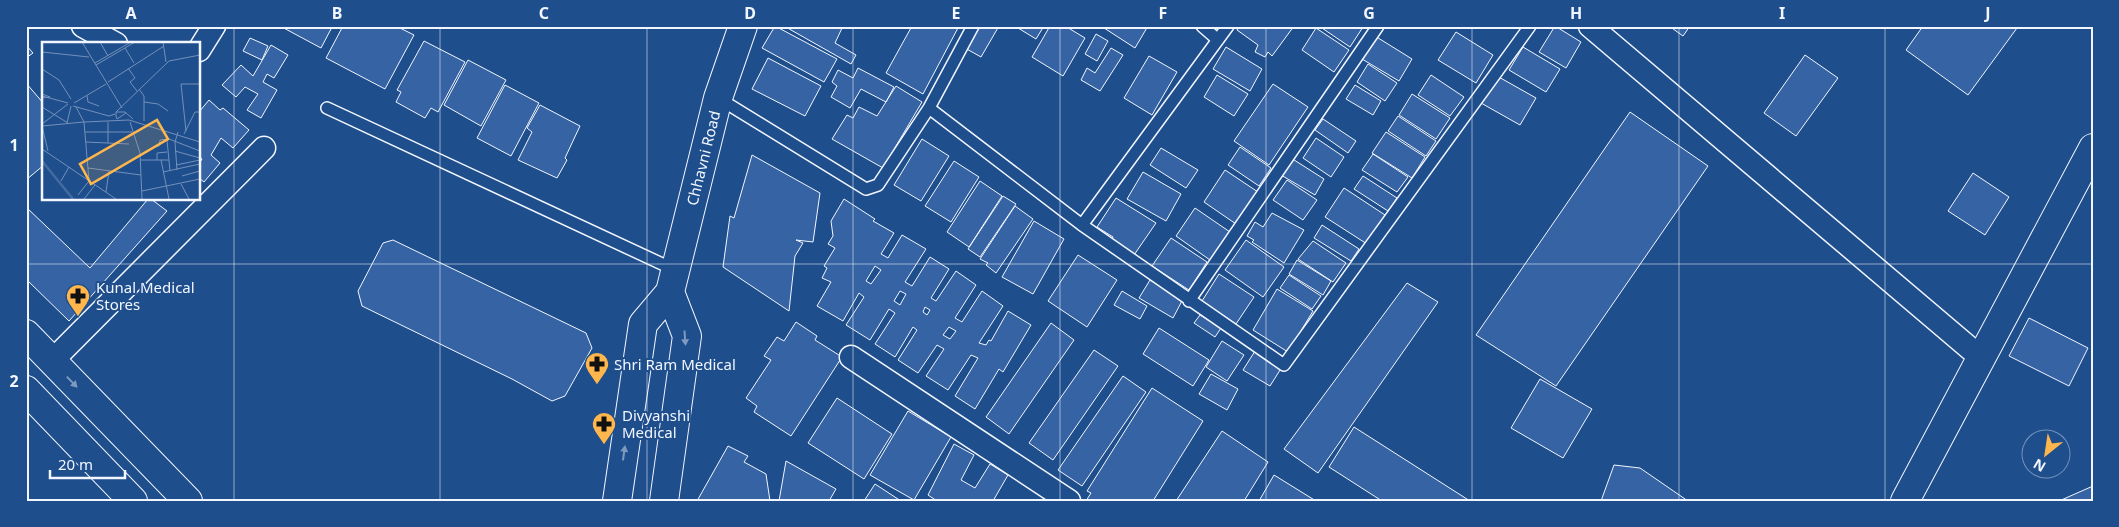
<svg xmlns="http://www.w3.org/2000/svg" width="2119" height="527" font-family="'Noto Sans',sans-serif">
<rect width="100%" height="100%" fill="#1f4e8c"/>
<!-- building -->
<path fill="#3563a3" stroke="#f2f6ff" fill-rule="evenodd" d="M280,26H325L331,29L321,48Z
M343,26H396L414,35L385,89L326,58Z
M775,26L837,59L824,82L762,48Z
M784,26H843L835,43L856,55L851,64Z
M912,26H959L923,94L886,73Z
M978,26H999L981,57L965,48Z
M1019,26H1044L1036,39L1018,28Z
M1050,26H1065L1085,38L1063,76L1032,57Z
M1101,26H1148L1135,48Z
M1239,26H1294L1272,56L1268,52L1265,57L1255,52L1258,45L1237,30Z
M1319,26H1362L1363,27L1350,47Z
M1555,26L1581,42L1566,68L1539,52Z
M1669,26H1690L1683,36Z
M1923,26H2014L2017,28L1968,95L1906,50Z
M1316,28L1349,50L1334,72L1302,50Z
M1456,32L1493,55L1476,83L1438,60Z
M1096,34L1108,41L1097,61L1085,54Z
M1375,36L1412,59L1399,81L1362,59Z
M250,38L268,46L262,60L243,51Z
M424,41L465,62L438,112L431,108L425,118L396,102L401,92L397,90Z
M26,45L33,53L26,58Z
M271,45L288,55L274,78L267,74L263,82L277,90L261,118L247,110L258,94L245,87L236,97L222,85L241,65L253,76Z
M1226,47L1262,69L1250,91L1213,69Z
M1523,47L1560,69L1546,92L1509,70Z
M1111,48L1123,55L1100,91L1081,80L1087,68L1095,73Z
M1805,55L1838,78L1796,136L1764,113Z
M1149,56L1177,72L1152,115L1124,98Z
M768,58L821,86L805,116L752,89Z
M468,60L506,80L481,126L444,105Z
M1368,64L1397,83L1385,101L1357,82Z
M858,68L894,87L886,102L861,89L850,108L831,97L837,86L832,82L838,70L853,78Z
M1217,75L1248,94L1234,116L1204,97Z
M1431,75L1464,97L1450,116L1418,95Z
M1497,76L1536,98L1520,125L1481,103Z
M26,83L44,104V165L26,180Z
M1273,84L1308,107L1269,165L1234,141Z
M505,85L539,103L511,156L477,138Z
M1355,85L1381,101L1373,115L1346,99Z
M896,86L922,102L883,168L832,139L847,115L853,118L859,107L877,116Z
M1412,94L1450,118L1436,139L1399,115Z
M209,100L220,110L223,108L249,130L233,148L221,138L211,155L220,163L204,182L199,178V164L202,159L199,157V112Z
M540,105L580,126L565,158L567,160L557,178L518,160L532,132L527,128Z
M1630,112L1708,166L1556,386L1476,335Z
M1398,116L1436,141L1426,156L1388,131Z
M1323,119L1356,141L1348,153L1315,130Z
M1386,132L1425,157L1412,178L1372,153Z
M1316,138L1344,157L1331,177L1303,158Z
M922,139L949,156L921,201L894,185Z
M1240,147L1271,168L1259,186L1228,165Z
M1161,148L1198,170L1186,188L1150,165Z
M1373,154L1408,177L1397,192L1362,170Z
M752,155L820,193L813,242L796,240L803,243L795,256L789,311L723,267L730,216L734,218Z
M1291,158L1324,179L1315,195L1281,175Z
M954,161L979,177L951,222L925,206Z
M1225,170L1258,192L1236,224L1204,202Z
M1143,172L1181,194L1166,221L1127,199Z
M1973,173L2009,197L1985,235L1948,211Z
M1363,176L1397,198L1388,211L1354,189Z
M1287,180L1317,200L1303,220L1273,200Z
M980,181L1002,196L969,247L947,232Z
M1344,188L1385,215L1367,244L1325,217Z
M1003,196L1016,204L980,257L968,249Z
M1116,198L1156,223L1134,255L1111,241L1113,237L1097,227Z
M148,199H151L167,211L69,321L26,279V207L90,268Z
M844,199L875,219L873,221L894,233L881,254L888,258L902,235L926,249L905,282L912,286L930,257L949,269L931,298L936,301L956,271L976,285L955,318L962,322L982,291L1003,306L979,343L986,345L989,340L991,341L1008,311L1031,325L1003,372L999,369L975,409L955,396L978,358L971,355L948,390L926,376L944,349L937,345L918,373L898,360L917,330L913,327L895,357L875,344L895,313L889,309L870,340L846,325L864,297L859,293L843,321L817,306L831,282L822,278L827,268L824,266L835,248L828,244L833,236L831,221ZM875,266L881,270L871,284L866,281ZM900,291L906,294L900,305L894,301ZM925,307L930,310L927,315L923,312ZM949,327L956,331L950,339L943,335Z
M1015,206L1033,219L996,273L986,265L988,263L980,259Z
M1195,208L1230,232L1210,260L1176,236Z
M1272,213L1304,230L1284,263L1252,242L1254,240L1247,236L1255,222L1263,227Z
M1034,221L1064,239L1033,294L1002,277Z
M1322,225L1359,249L1351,261L1314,238Z
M1171,238L1207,262L1189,290L1152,266Z
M393,240L586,333L592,348L565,396L552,401L512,379L362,306L358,291L383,243Z
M1246,240L1284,267L1263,297L1225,270Z
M1313,241L1346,263L1333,282L1298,259Z
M1078,255L1117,280L1087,327L1048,301Z
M1297,260L1331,281L1323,295L1289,274Z
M1219,274L1254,297L1236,324L1202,301Z
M1289,275L1321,296L1312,309L1280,288Z
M1150,280L1183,299L1173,318L1139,298Z
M1407,283L1438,302L1318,473L1284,449Z
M1277,289L1313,311L1288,352L1253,330Z
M1122,291L1147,306L1140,319L1114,305Z
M1200,315L1221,328L1215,337L1194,323Z
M2029,318L2088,348L2069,386L2009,356Z
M796,322L817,336L815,340L842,357L791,436L754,412L757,406L746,398L771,360L764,356L777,337L784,341Z
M1051,323L1074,340L1009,434L986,417Z
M1159,328L1209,360L1193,386L1143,354Z
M1222,341L1244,355L1227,381L1206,367Z
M1094,350L1118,366L1053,460L1029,443Z
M1255,351L1282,367L1270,386L1243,370Z
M1211,374L1238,389L1227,410L1199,394Z
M1123,376L1146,392L1082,486L1058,470Z
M1540,379L1592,409L1563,458L1511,428Z
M1152,388L1203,421L1153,501H1086L1091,493L1087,491Z
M837,398L892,434L864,479L808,443Z
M908,411L951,437L914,500L870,475Z
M1354,427L1470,501H1382L1329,467Z
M1222,431L1268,462L1244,501H1176Z
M954,444L974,455L961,480L975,488L990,464L1008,475L993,501H937L928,495Z
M728,446L748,456L744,462L766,474L770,501H697Z
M786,461L836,489L829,501H779Z
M1614,465L1640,468L1688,501H1601Z
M1274,475L1316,501H1259Z
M875,484L901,501H864Z
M2093,486V501H2059Z"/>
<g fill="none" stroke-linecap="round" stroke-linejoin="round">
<!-- service casing -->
<g stroke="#f2f6ff" stroke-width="14">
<path id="service" d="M1202,26L1218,40
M718,98L866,189L878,185L929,108L973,26
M327,108L675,270
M929,108L1082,225L1284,365L1530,26
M1082,225L1228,26
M1189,301L1378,26"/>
</g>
<!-- minor casing -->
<g stroke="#f2f6ff" stroke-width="25">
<path id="minor" d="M83,26L116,44
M1590,26L1980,357
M199,50L214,26
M851,357L1069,501
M52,361L264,148"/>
</g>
<!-- tertiary casing -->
<g stroke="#f2f6ff" stroke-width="30">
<path id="tertiary" d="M1905,501L2093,148"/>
</g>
<!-- secondary casing -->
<g stroke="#f2f6ff" stroke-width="30">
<path id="secondary" d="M26,334L188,501
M26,390L133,501
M617,501L643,324L670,292L718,98L743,26
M664,501L687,336L670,292"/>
</g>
<!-- service -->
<use href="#service" stroke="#1f4e8c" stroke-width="11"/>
<!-- minor -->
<use href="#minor" stroke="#1f4e8c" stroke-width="22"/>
<!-- tertiary -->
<use href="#tertiary" stroke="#1f4e8c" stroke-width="28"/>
<!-- secondary -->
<use href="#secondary" stroke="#1f4e8c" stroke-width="28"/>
</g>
<!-- one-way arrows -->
<defs><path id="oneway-solid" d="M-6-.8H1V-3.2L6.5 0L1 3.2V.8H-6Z" transform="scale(1.25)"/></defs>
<g fill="#7e9ac0">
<use href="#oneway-solid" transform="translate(685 338) rotate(86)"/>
<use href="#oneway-solid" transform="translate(72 382) rotate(46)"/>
<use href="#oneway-solid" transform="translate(624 453) rotate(-82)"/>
</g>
<!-- grid -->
<path fill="none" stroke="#f2f6ff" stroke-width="1" stroke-opacity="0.55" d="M234,26V501M440,26V501M647,26V501M853,26V501M1060,26V501M1266,26V501M1472,26V501M1679,26V501M1885,26V501M26,264H2093"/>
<!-- icons -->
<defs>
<g id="pharmacy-pin" transform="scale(1.25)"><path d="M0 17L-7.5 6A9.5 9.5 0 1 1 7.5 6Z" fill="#ffb74d" stroke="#1f4e8c"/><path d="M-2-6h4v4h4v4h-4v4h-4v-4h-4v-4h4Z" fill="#111"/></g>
</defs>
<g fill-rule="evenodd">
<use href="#pharmacy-pin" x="78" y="296"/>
<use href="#pharmacy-pin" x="597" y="364"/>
<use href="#pharmacy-pin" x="604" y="424"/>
</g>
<g text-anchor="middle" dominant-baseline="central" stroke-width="4" stroke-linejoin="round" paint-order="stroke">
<!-- street labels -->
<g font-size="15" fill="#f2f6ff" stroke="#1f4e8c">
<text transform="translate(703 158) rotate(-76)">Chhavni Road</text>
</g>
<!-- poi labels -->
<g font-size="15" fill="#f2f6ff" stroke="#1f4e8c" text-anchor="start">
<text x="96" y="287">Kunal Medical<tspan x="96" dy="17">Stores</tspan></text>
<text x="614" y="364">Shri Ram Medical</text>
<text x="622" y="415">Divyanshi<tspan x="622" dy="17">Medical</tspan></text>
</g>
</g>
<!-- overview -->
<g transform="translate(42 42)">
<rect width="158" height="158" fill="#1f4e8c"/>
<path fill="none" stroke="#446ba0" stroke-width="2.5" d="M0,119L31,157"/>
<path fill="none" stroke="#7391ba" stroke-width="1" d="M40,0L80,66M58,0L66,14M121,0L124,20M83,6L92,21M0,10L47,15M53,21L89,0M54,23L93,0M86,26L93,36L88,40L95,49M0,27L17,38L29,57M66,40L122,4M97,47L102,54V79M0,52L8,55L0,56M0,54L26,61M45,54L46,60L57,64M102,60L116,62L126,69M32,61L64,42M31,64L67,74L73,72M0,65L26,81M34,65L42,80L87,78L158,100M74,70L127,19L158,13M84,71L75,77L74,74V70H83L91,77M88,80L98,111L100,157M25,81L29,64M0,82L26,62M0,84L42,80L47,139L36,153M0,84L6,109M144,89L139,42H158M43,90H90M142,92L153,70H158M125,98L128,129M44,100L87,102M66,101V80M114,104H117L118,98L127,97L158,109M0,107L74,157M133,109L158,116M99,118H127M115,118V111L125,110M119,118L127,157M134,123L158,118M46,126L99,133M135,128L133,100L136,90M121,130L158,122M140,134L158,129M19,139L27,125M139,142L147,157M100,149L158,137M64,150L67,129M42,157L53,143"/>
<path fill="#ffb74d" fill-opacity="0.15" stroke="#ffb74d" stroke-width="2.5" d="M115,78L126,97L49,142L38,122Z"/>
<rect width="158" height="158" fill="none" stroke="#f2f6ff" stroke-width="2.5"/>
</g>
<!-- border -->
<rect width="2119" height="527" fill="none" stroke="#1f4e8c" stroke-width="55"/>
<!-- north arrow -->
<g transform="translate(2046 454) rotate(210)"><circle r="24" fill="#1f4e8c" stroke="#7391ba"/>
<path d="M0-4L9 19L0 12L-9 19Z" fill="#ffb74d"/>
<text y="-8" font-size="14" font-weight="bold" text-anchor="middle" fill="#f2f6ff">N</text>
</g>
<!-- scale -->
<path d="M50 470v8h75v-8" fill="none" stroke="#f2f6ff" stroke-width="2.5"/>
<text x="58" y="470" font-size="15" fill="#f2f6ff" stroke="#1f4e8c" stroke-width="4" paint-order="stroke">20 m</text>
<rect x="28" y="28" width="2064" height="472" fill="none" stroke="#f2f6ff" stroke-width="2"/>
<g font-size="16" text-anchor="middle" font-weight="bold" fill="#f2f6ff">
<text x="131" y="19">A</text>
<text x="337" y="19">B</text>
<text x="544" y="19">C</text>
<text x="750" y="19">D</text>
<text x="956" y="19">E</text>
<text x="1163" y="19">F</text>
<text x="1369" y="19">G</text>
<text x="1576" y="19">H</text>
<text x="1782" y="19">I</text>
<text x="1988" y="19">J</text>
<text x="14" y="151">1</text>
<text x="14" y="387">2</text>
</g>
</svg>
